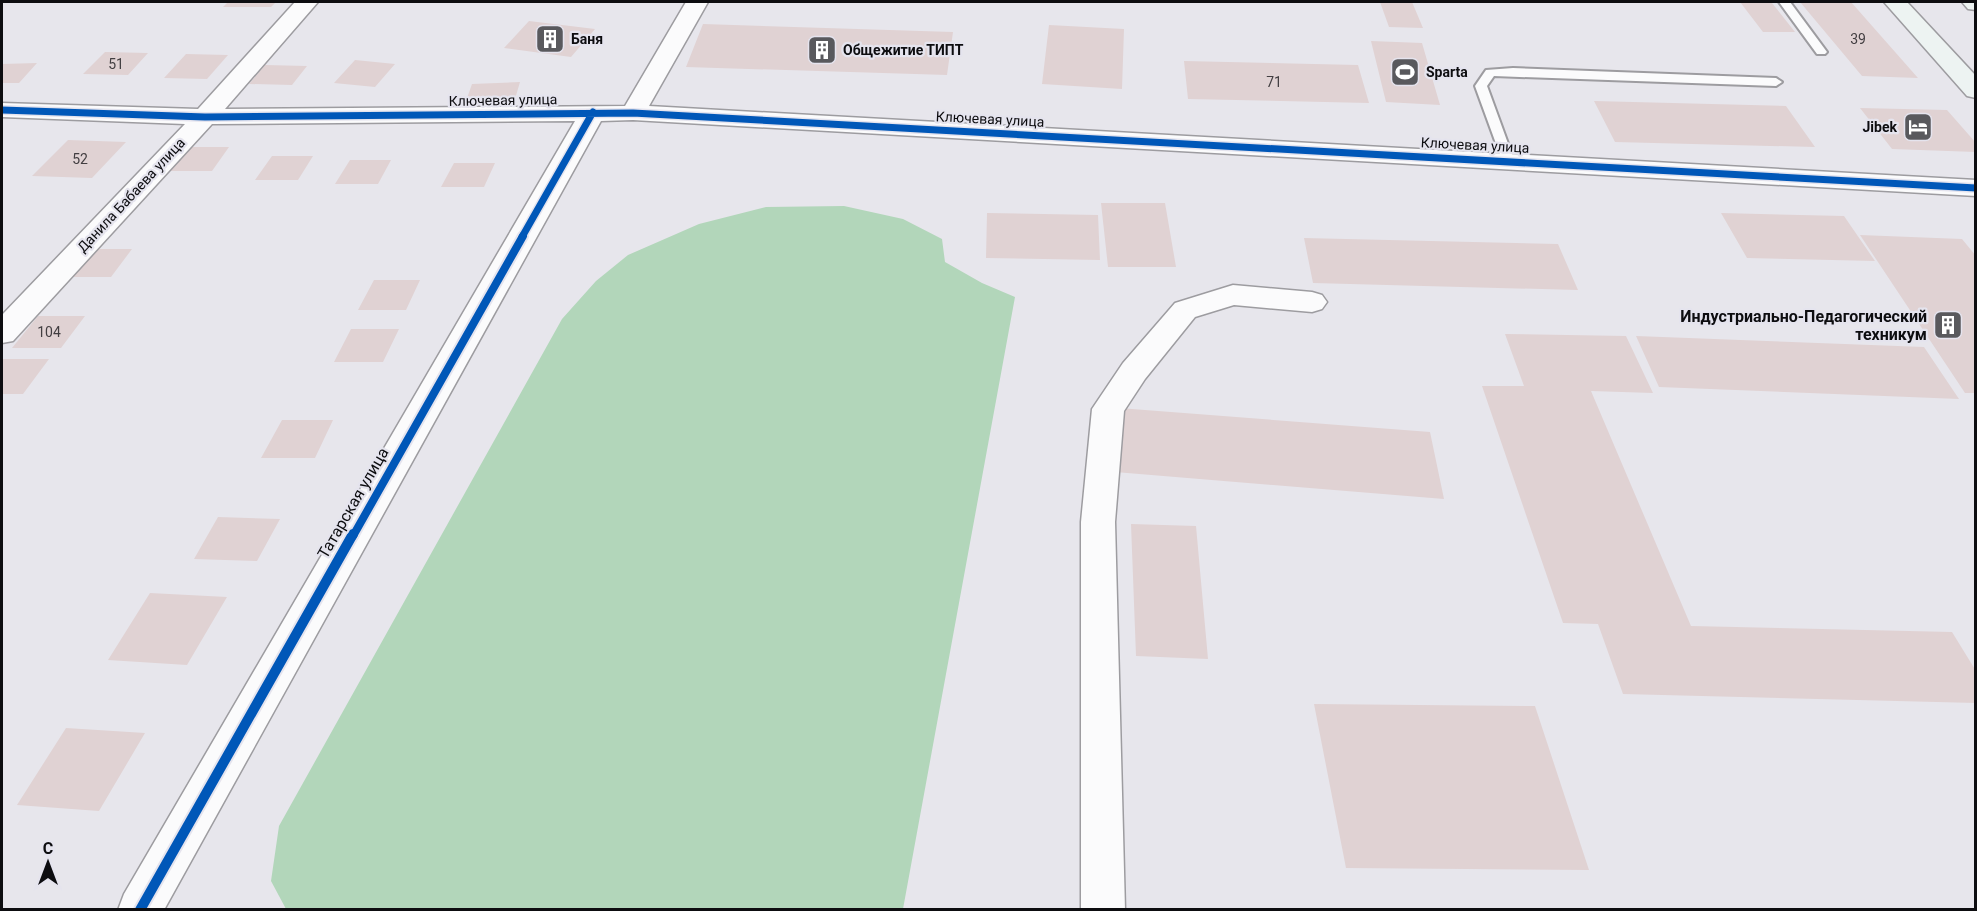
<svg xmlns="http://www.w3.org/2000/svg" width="1977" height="911" font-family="Roboto,sans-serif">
<rect width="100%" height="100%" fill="#e7e6ec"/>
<!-- green -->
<path fill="#b2d6ba" d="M844,206L903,219L942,239L945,262L982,283L1015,297L903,909H286L271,881L279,826L562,319L596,281L628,255L699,224L766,207Z"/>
<!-- building -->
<path fill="#e0d2d3" d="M228,2H276L271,7H223Z
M1380,2H1412L1423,28L1389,27Z
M1740,2L1772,3L1795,32H1763Z
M1800,2H1851L1918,78L1862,76Z
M529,21L595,29L571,57L504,48Z
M703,24L953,32L947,75L686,67Z
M1049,25L1124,29L1122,89L1042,84Z
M1371,41L1422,43L1440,105L1386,102Z
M105,52L148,53L128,75L83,74Z
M186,54L228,55L207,79L164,78Z
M355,60L395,64L375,87L334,83Z
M1184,61L1358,65L1369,103L1188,99Z
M37,63L19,83H2V64Z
M265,65L307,66L292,85L249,84Z
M520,82L515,99L466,101L472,84Z
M1594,101L1786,106L1815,147L1615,142Z
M1860,108L1947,110L1976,143V152L1892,149Z
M68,140L126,142L92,178L32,176Z
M188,147H229L212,171H170Z
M272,156H313L298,180H255Z
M350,160H391L378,184H335Z
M454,163H495L484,187H441Z
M1101,203H1165L1176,267H1108Z
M987,213L1098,215L1100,260L986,258Z
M1721,213L1844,216L1875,261L1747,258Z
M1860,235L1962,239L1976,256V393H1965Z
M1304,238L1558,244L1578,290L1313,283Z
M87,249H132L111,277H65Z
M374,280H420L406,310H358Z
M38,316H85L61,348H12Z
M351,329H399L383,362H334Z
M1505,334L1626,336L1653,393L1591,391L1691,626L1952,632L1976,671V703L1623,694L1598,624L1563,623L1482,386H1524Z
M1636,336L1924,347L1959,399L1659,387Z
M2,359H49L23,394H2Z
M1119,408L1430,432L1444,499L1115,472Z
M282,420H333L315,458H261Z
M218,517L280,519L257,561L194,559Z
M1131,524L1196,526L1208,659L1136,656Z
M150,593L227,597L187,665L108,660Z
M1314,704L1535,706L1589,870L1346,868Z
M66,728L145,733L99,811L17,805Z"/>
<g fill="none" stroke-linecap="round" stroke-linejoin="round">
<!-- lane casing -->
<g stroke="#9d9ca0" stroke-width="4">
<path id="lane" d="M1779,2H1790L1827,52L1825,54H1817Z
M1513,68L1776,78L1782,82L1776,86L1494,76L1487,86L1514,160L1508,164L1502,160L1475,86L1486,70Z"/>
</g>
<!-- street casing -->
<g stroke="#9d9ca0" stroke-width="3">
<path id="street" d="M295,2H318L225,109L625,106L686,2H708L649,106L1976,180V196L633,120L601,121L164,910H118L124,894L575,121L212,124L13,341L2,343V315L185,124L2,117V103L198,109Z
M1233,285L1312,292L1322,295L1327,302L1322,309L1312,312L1234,305L1195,317L1145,379L1124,411L1115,522L1125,910H1081V522L1092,409L1123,363L1175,303Z"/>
</g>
<!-- secondary casing -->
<g stroke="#9d9ca0" stroke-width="3">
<path id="secondary" d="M1884,2H1907L1976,76V98L1967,96Z
M1962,2H1976V10L1968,9Z"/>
</g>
<!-- lane -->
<use href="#lane" fill="#fbfbfc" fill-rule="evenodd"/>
<!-- street -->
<use href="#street" fill="#fbfbfc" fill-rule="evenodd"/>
<!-- secondary -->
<use href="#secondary" fill="#edf3f2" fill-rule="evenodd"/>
<!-- cycleway-far2 casing -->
<g stroke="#e5e4ee" stroke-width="10">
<path id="cycleway-far2" d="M2,110L205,117L633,113L1976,188
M522,237L593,112"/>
</g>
<!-- cycleway-far1 casing -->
<g stroke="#e5e4ee" stroke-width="12">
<path id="cycleway-far1" d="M353,536L523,236"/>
</g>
<!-- cycleway casing -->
<g stroke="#e5e4ee" stroke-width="14">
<path id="cycleway" d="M140,910L353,534"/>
</g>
<!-- cycleway-far2 -->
<use href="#cycleway-far2" stroke="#0057b8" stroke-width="7"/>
<!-- cycleway-far1 -->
<use href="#cycleway-far1" stroke="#0057b8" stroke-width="8"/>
<!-- cycleway -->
<use href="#cycleway" stroke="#0057b8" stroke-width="10"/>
</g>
<!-- icons -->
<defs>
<g id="building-square" transform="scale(1.5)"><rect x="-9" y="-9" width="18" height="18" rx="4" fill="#59595d" stroke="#e5e4ee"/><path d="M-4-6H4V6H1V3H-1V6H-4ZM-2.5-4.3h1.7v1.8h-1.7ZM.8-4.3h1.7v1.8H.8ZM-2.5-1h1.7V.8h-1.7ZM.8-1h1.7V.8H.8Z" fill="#fff"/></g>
<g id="stadium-square" transform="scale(1.5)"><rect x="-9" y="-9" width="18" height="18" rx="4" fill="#59595d" stroke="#e5e4ee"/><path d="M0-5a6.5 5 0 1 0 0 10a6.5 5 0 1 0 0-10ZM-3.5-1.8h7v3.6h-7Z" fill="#fff"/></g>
<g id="hotel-square" transform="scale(1.5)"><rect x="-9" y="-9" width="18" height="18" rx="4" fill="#59595d" stroke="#e5e4ee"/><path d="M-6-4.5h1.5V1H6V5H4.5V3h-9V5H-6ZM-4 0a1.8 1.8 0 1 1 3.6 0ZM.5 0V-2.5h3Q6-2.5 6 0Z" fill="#fff"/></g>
</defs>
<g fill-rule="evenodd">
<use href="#building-square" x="550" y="39"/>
<use href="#building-square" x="822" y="50"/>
<use href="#stadium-square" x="1405" y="72"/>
<use href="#hotel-square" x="1918" y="127"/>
<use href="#building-square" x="1948" y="325"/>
</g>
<g text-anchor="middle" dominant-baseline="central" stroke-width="4.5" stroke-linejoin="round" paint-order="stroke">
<!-- far-poi labels -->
<g font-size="14" font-weight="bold" fill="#0d0d10" stroke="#e5e4ee" text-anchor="start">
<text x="571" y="39">Баня</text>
<text x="843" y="50">Общежитие ТИПТ</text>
<text x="1426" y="72">Sparta</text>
<text x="1897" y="127" text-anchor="end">Jibek</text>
</g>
<!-- number labels -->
<g font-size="14" fill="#423e41">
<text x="1858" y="39">39</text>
<text x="116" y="64">51</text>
<text x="1274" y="82">71</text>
<text x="80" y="159">52</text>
<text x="49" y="332">104</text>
</g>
<!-- far-street labels -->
<g font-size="14" fill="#0d0d10" stroke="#e5e4ee">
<text transform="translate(503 100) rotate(-1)">Ключевая улица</text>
<text transform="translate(990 119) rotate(3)">Ключевая улица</text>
<text transform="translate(1475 145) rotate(3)">Ключевая улица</text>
<text transform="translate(131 195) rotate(-47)">Данила Бабаева улица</text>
</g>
<!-- poi labels -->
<g font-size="16" font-weight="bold" fill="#0d0d10" stroke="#e5e4ee" text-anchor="end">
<text x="1927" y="316">Индустриально-Педагогический<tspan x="1927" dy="18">техникум</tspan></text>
</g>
<!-- street labels -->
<g font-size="16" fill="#0d0d10" stroke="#e5e4ee">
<text transform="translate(353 503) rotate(-60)">Татарская улица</text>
</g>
</g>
<!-- border -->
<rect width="1977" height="911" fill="none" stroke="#0d0d10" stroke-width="6"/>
<!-- north arrow -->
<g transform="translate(48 863)" stroke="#e5e4ee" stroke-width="4.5" paint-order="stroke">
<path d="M0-4.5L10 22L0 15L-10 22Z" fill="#0d0d10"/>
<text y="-9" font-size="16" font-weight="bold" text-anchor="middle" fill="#0d0d10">С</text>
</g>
</svg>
